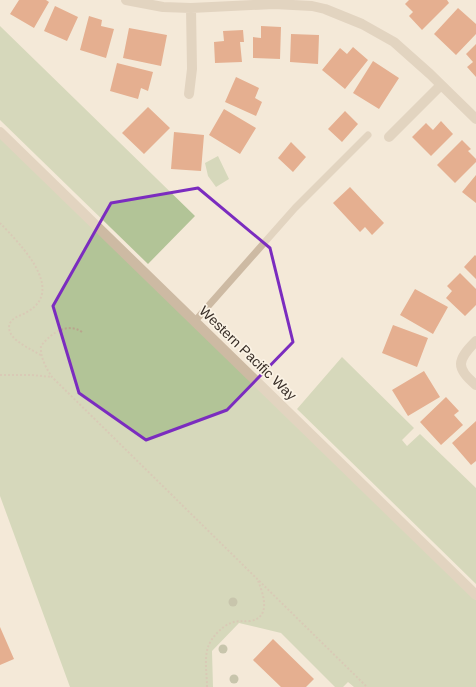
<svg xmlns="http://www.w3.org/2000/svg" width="476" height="687" font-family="Helvetica,sans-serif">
<rect width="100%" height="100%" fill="#f4e9d8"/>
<!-- green -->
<path fill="#b2c497" d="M0,26L195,216L148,264L0,120Z
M0,138L476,600V687H354L348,682L343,687H335L281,633L239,623L212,651L213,687H70L0,496Z
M218,156L229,179L216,187L208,176L205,163Z
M342,357L414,428L402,440L407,446L420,434L476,488V584L297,409Z"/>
<!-- building -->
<path fill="#d26938" d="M19,0H46L49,2L34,28L10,14Z
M409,0H447L449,3L422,30L409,16L413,12L405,4Z
M55,6L78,17L67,41L44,31Z
M458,8L476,24V34L456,55L434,34Z
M89,16L102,20L101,26L114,29L106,58L80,50Z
M261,26L281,27L280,59L253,58V37L261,38Z
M129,28L167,35L161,66L123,58Z
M243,30L244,42H240L242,62L215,63L214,42L224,41L223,31Z
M291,34L319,35L318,64L290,62Z
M476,44V77L467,67L473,62L466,54Z
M353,47L368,60L345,89L322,70L340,48L347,54Z
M373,61L399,78L379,109L353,93Z
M117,63L153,72L148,91L141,88L138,99L110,91Z
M236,77L259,88L255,98L262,102L256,116L225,102Z
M148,107L170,128L144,154L122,133Z
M224,109L256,128L240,154L209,135Z
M345,111L358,124L342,142L328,129Z
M441,121L453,134L431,156L412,137L426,123L433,130Z
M174,132L204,135L201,171L171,169Z
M462,140L471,149L468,151L476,159V162L455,183L437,165Z
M291,142L306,157L293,172L278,158Z
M476,175V203L462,192Z
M350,187L384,223L372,235L365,227L360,232L333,203Z
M475,255L476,256V279L464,267Z
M460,273L476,289V305L465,316L446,298L452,291L447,286Z
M415,289L448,307L433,334L400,315Z
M393,325L428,338L417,367L382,353Z
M424,371L440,397L408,416L392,390Z
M446,397L459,411L454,415L463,425L441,445L420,422Z
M476,421V461L471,465L452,443Z
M0,627L14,659L0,665Z
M273,639L314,679L306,687H281L253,660Z"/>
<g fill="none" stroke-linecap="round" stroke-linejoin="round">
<!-- path -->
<path stroke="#b9a48d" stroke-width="2" stroke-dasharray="2 2" stroke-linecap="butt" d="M0,223C19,243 67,290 27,312C21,316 10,317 9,327C9,341 32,349 42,356
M82,332C67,322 51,333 41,346C40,357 46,368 52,377L367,687
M0,375H32L52,377
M207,687C207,675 204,659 208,647C211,638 222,626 231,623C238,620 243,622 250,621C271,618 264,595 258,581"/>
<!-- service -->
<path stroke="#cdbaa3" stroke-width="7" d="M195,321L295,208L368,135"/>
<!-- minor -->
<path stroke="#cdbaa3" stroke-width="10" d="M126,0L163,7L191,8L274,4L312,6L325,9L362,24L394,42L430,74L476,119
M189,94L192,69L191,8
M389,137L441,85
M476,341C457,360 455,368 476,385"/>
<!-- tertiary -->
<path stroke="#cdbaa3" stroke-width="10" d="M0,132L476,595"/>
</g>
<!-- trees -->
<g fill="#929977">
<circle cx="233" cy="602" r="4.5"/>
<circle cx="223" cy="649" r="4.5"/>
<circle cx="234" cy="679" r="4.5"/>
</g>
<!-- marked area -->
<path d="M0 0H476V687H0ZM198,188L270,248L293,342L227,410L146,440L79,393L53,306L111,203Z" fill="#f4e9d8" fill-opacity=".55" fill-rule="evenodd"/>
<path fill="none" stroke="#7b2cbf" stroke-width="3" stroke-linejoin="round" d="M198,188L270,248L293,342L227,410L146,440L79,393L53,306L111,203Z"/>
<g text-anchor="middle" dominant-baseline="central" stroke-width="3.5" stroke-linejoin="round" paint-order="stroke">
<!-- street labels -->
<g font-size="14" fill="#372d26" stroke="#fbf3e5">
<text transform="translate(248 353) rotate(44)">Western Pacific Way</text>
</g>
</g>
</svg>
